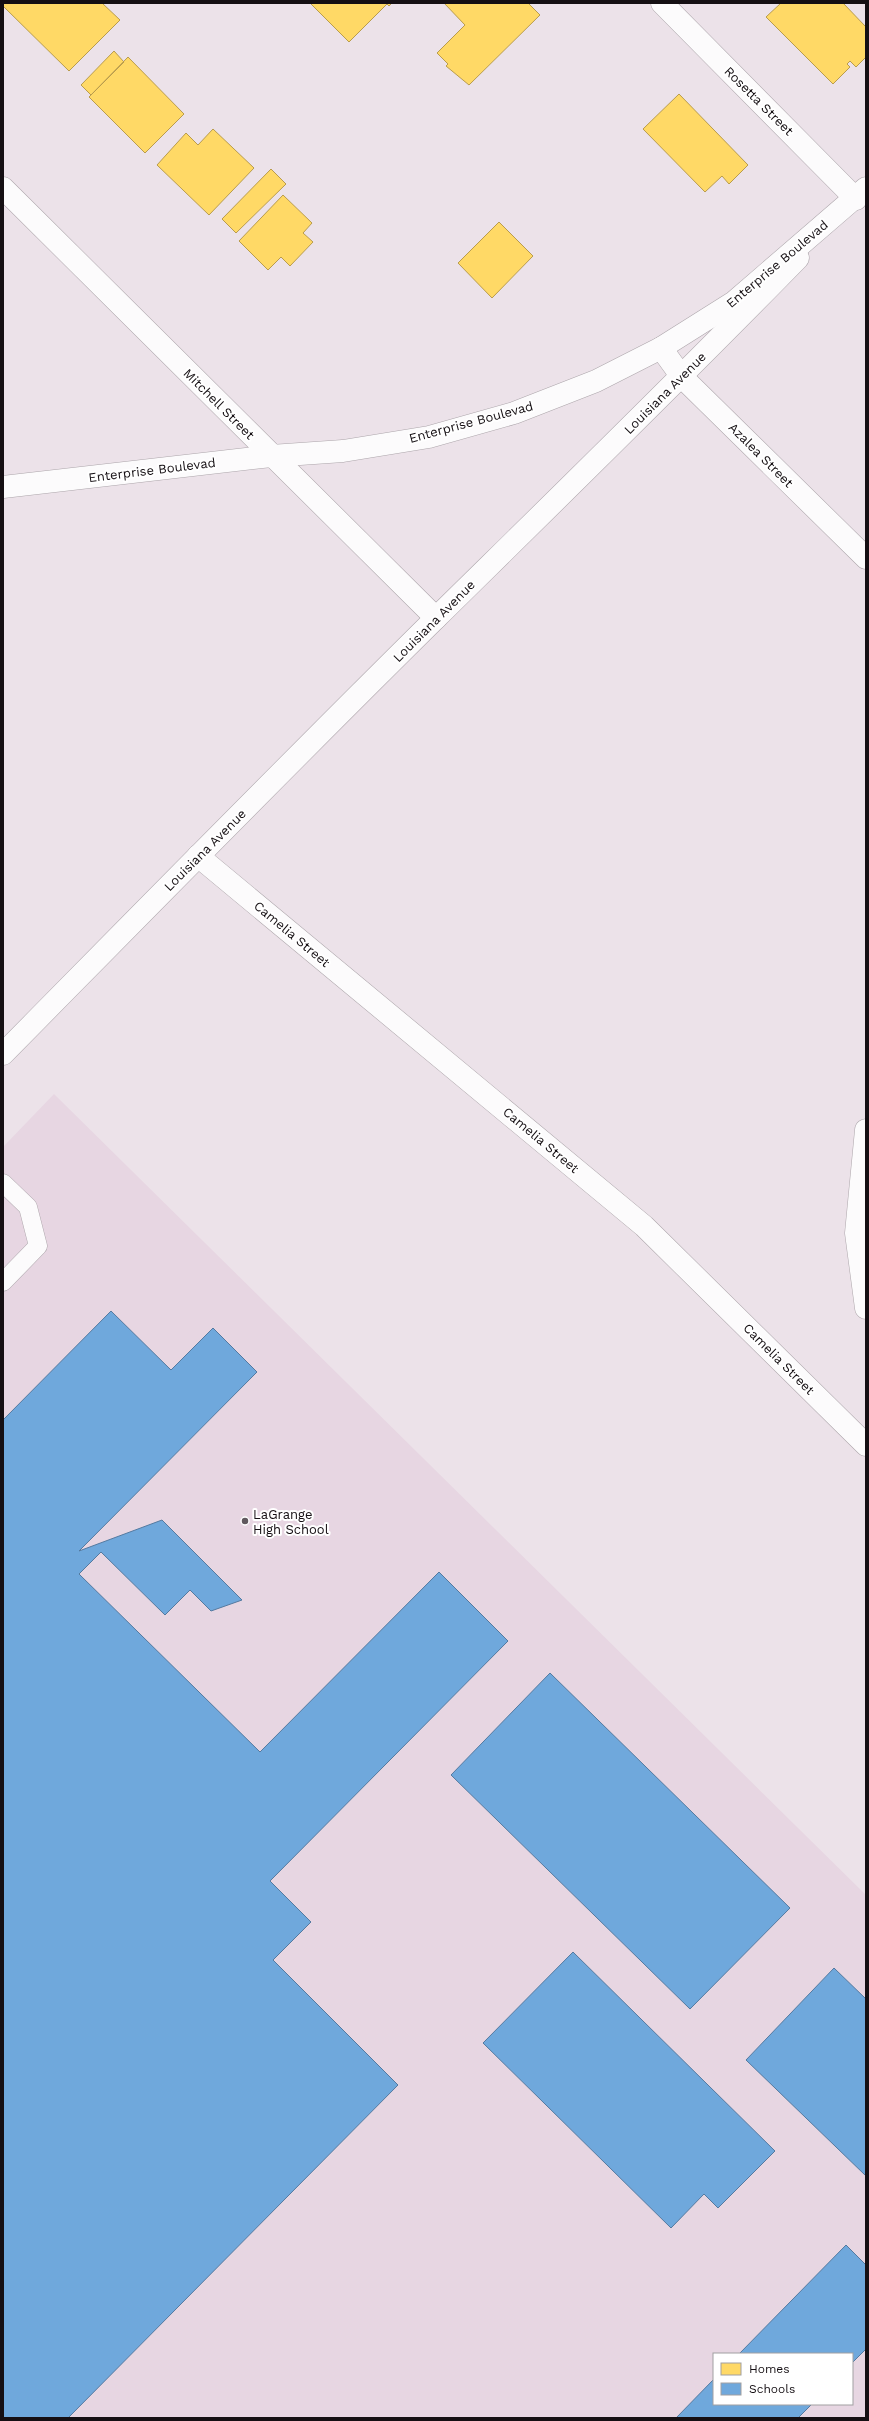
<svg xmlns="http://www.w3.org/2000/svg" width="869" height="2421" font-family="'Work Sans',sans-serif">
<rect width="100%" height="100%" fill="#ece2e9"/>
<!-- built -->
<path fill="#e7d6e2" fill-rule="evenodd" d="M54,1094L866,1895V2418H3V1147ZM714,2354H852V2404H714Z"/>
<!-- homes -->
<path fill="#ffd966" stroke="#b99c4d" d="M3,3H102L120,20L69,71L3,6Z
M310,3H392L389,6L387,4L349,42Z
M444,3H528L540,15L469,85L446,66L448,64L437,53L465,25Z
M781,3H843L866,27V57L856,67L850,61L847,64L850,67L833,84L766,17Z
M114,51L124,62L91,95L81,85Z
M128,57L184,114L145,153L89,97Z
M679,94L748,165L729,184L722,176L705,192L643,129Z
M213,129L254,168L209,215L157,165L186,133L198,145Z
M271,169L286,184L236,233L222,219Z
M283,195L312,223L303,233L313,242L290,266L281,257L268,270L239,241Z
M499,222L533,256L492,298L458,263Z"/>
<!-- schools -->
<path fill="#6fa8dc" stroke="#547aa0" d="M111,1311L171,1370L213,1328L257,1372L79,1551L162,1520L242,1600L211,1611L190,1590L165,1615L101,1552L79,1574L260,1752L439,1572L508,1641L270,1881L311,1922L273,1960L398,2085L68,2418H3V1420Z
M550,1673L790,1908L690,2009L451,1775Z
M573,1952L775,2151L718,2208L704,2194L671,2228L483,2043Z
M834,1968L866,1999V2176L746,2060Z
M846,2245L866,2265V2349L852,2363V2354H739Z
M714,2379V2404H812L798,2418H676Z"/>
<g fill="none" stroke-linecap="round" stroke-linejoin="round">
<!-- service casing -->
<g stroke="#aca5aa" stroke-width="19">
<path id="service" d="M3,1183L28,1207L38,1246L3,1282"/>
</g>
<!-- minor casing -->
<g stroke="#aca5aa" stroke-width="23">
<path id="minor" d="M662,3L856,199
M3,188L436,618
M661,348L682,377L866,558
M198,856L644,1226L866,1445
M866,1130L856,1233L866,1308"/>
</g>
<!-- tertiary casing -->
<g stroke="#aca5aa" stroke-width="23">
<path id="tertiary" d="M3,1054C147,908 291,761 437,617C558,498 679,380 798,258"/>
</g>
<!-- secondary casing -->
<g stroke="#aca5aa" stroke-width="23">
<path id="secondary" d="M3,487L271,456L343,451L429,437L514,413L596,381L661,348L734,302L866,188"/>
</g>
<!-- service -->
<use href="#service" stroke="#fcfbfc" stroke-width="18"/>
<!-- minor -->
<use href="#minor" stroke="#fcfbfc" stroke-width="22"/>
<!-- tertiary -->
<use href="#tertiary" stroke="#fcfbfc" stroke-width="22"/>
<!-- secondary -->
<use href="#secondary" stroke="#fcfbfc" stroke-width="22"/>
</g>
<!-- markers -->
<circle fill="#60595e" stroke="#fff" stroke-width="1.5" cx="245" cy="1521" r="4"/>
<g text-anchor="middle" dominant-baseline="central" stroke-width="4" stroke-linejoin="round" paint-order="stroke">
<!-- street labels -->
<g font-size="13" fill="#150f13" stroke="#fff">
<text transform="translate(759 101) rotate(45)">Rosetta Street</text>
<text transform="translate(777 264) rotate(-40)">Enterprise Boulevad</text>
<text transform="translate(665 393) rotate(-45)">Louisiana Avenue</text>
<text transform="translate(219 404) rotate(45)">Mitchell Street</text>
<text transform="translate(471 422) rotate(-15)">Enterprise Boulevad</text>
<text transform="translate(761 455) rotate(45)">Azalea Street</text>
<text transform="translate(152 470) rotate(-7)">Enterprise Boulevad</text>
<text transform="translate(434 621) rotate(-45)">Louisiana Avenue</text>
<text transform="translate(205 850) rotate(-45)">Louisiana Avenue</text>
<text transform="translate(292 934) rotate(40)">Camelia Street</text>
<text transform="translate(541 1140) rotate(40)">Camelia Street</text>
<text transform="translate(779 1359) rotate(45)">Camelia Street</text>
</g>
<!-- poi labels -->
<g font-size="13" fill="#150f13" stroke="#fff" text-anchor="start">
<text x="253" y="1514">LaGrange<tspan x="253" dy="15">High School</tspan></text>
</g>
</g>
<!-- border -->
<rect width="869" height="2421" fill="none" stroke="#150f13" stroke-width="8"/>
<!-- legend -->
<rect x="713" y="2353" width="140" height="52" fill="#ffffff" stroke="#a19fa1"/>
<rect x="721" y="2363" width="20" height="12" fill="#ffd966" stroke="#a19fa1"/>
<text x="749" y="2373" font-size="12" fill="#150f13">Homes</text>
<rect x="721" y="2383" width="20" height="12" fill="#6fa8dc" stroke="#a19fa1"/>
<text x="749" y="2393" font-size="12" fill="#150f13">Schools</text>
</svg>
